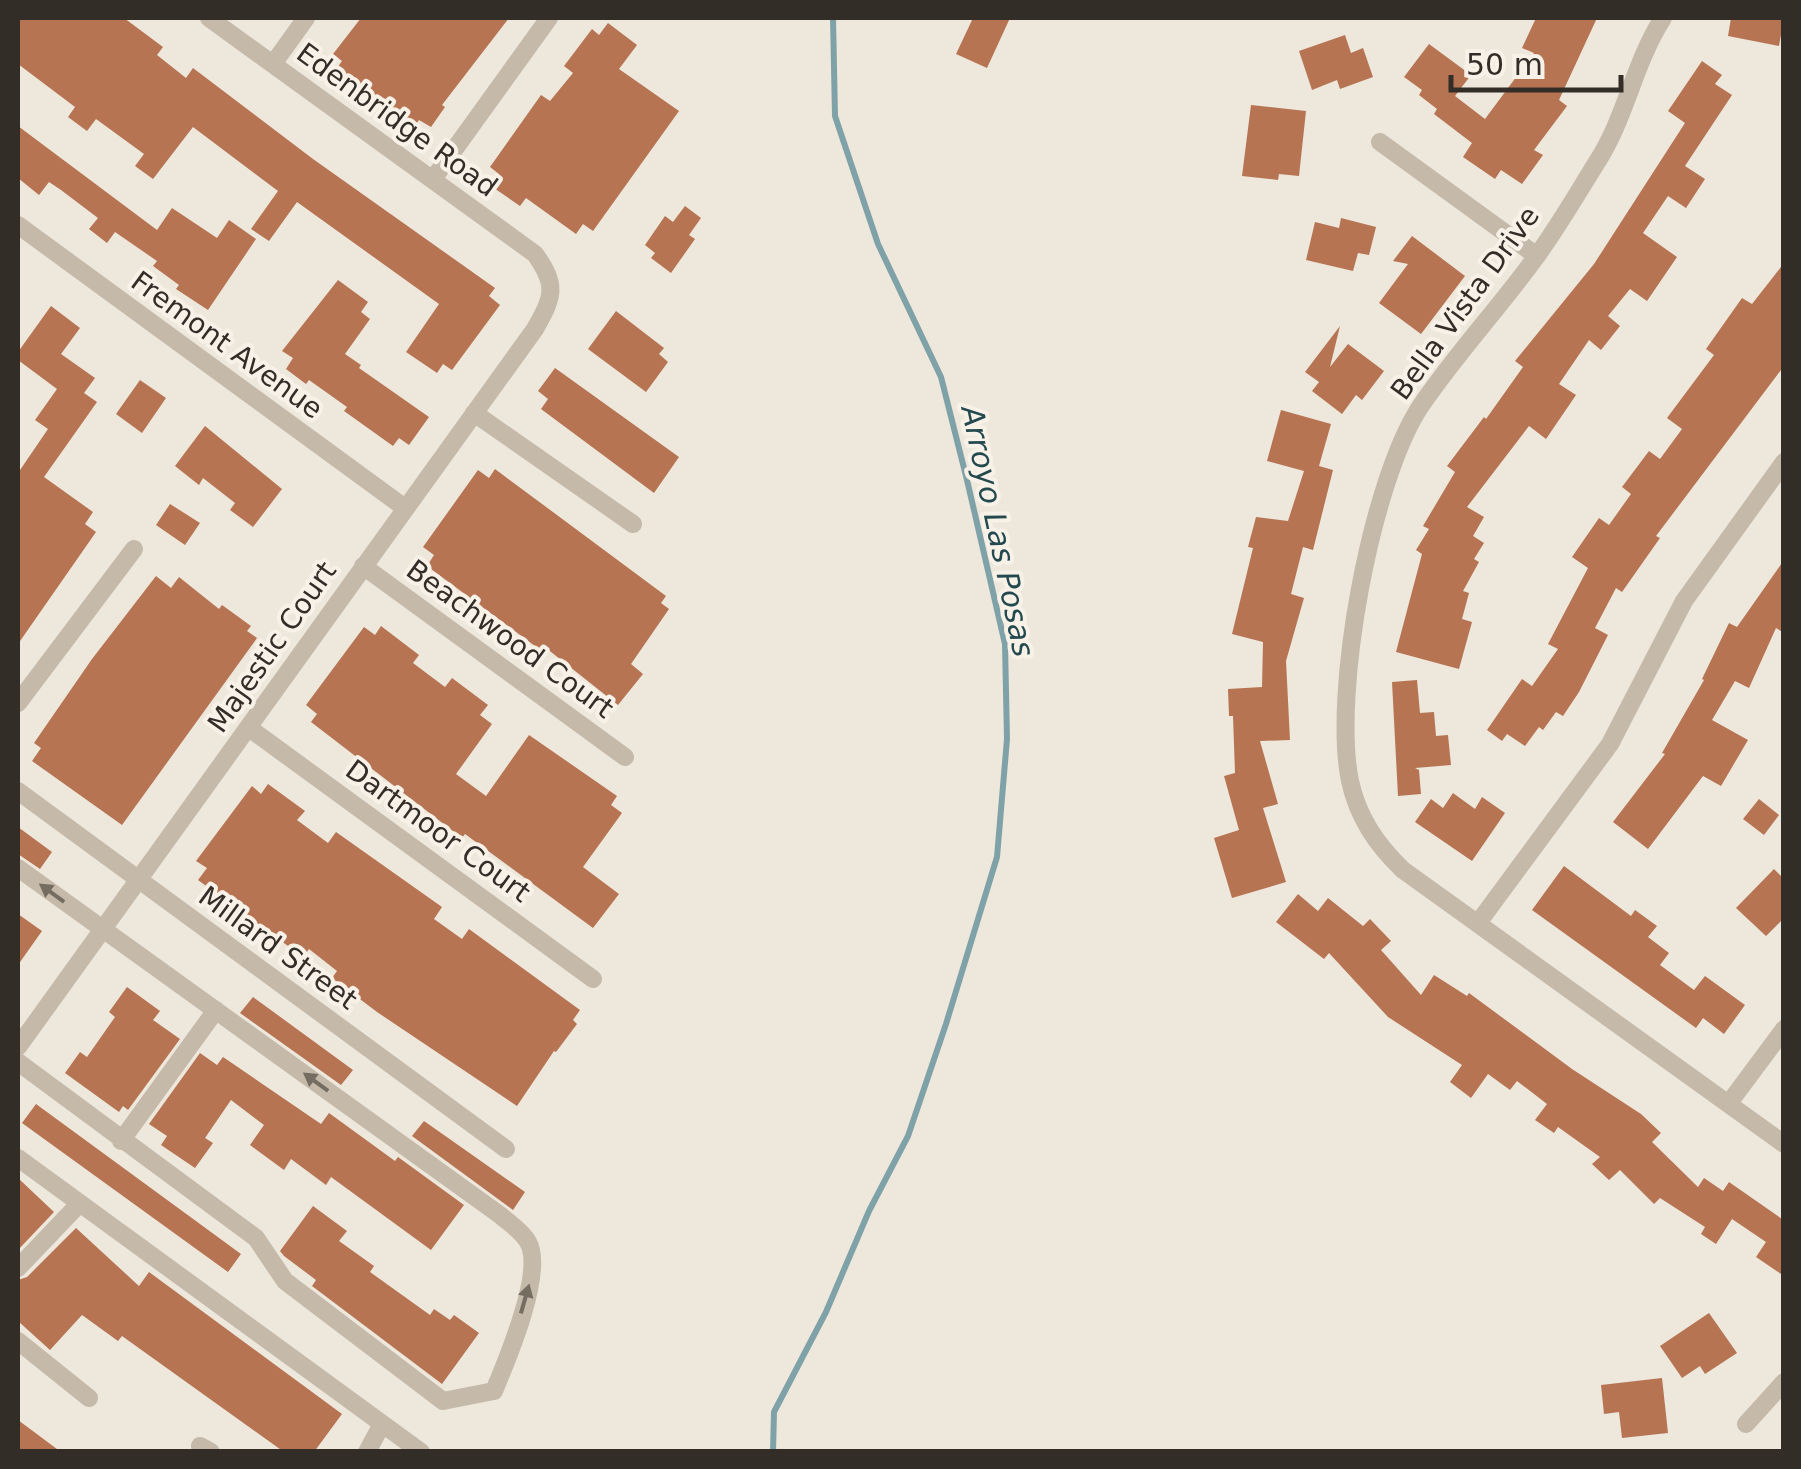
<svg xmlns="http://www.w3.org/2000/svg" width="1801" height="1469" font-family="'DejaVu Sans',sans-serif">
<rect width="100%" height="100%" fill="#eee7dc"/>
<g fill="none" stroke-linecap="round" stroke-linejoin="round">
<!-- stream -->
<path stroke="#7fa2a8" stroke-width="6" d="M773,1452L774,1412L826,1312L869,1211L908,1136L946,1024L997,857L1007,739L1005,644L967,480L941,377L878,244L835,116L833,18"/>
</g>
<!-- building -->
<path fill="#b67453" d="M18,18H124L163,47L157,55L186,78L193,68L313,159L495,288L489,296L500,305L452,370L443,364L437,373L406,352L439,304L297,202L269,241L251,229L278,191L193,127L153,179L135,166L144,154L96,119L87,131L68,117L75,107L18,64Z
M361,18H509L442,105L445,107L431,127L419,120L412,130L335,71L342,61L333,54Z
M973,18H1010L987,68L956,54Z
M1536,18H1597L1559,100L1567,106L1534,150L1543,155L1522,184L1501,170L1495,179L1463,157L1472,143L1434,114L1437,109L1419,95L1422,90L1404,77L1429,44L1471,75L1455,96L1485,119L1534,53L1522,48Z
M1731,18H1784L1779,46L1728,36Z
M608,23L637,45L619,69L679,111L593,231L583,224L576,234L526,198L520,206L491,186L499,174L490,167L541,95L550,101L573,73L564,66L592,29L599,35Z
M1345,35L1351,53L1363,48L1373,77L1340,89L1337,80L1312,90L1299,51Z
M1702,61L1722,75L1715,84L1732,95L1685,166L1705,179L1686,208L1668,196L1643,233L1677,257L1647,301L1630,289L1608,316L1620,326L1601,350L1589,340L1559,384L1576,395L1546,439L1529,426L1467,507L1484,517L1473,536L1484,543L1474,559L1479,562L1463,591L1469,593L1462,619L1472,622L1459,669L1396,652L1422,554L1416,550L1429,529L1423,526L1455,472L1447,466L1484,417L1486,419L1523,367L1515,361L1594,264L1685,123L1668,111Z
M1251,105L1306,111L1299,176L1279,174L1278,180L1242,176Z
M18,126L157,230L172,208L217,238L229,220L256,239L208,310L176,289L179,285L153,266L157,261L115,232L107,243L89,229L98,218L61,190L49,182L39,195L18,178Z
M685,206L701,218L689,235L695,239L671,273L651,258L655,253L645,245L665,216L673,222Z
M1341,218L1376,227L1369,255L1358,253L1353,271L1306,260L1315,222L1339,228Z
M1412,236L1465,276L1421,334L1379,303L1408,264L1393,261Z
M1784,263V366L1656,536L1660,538L1622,592L1616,588L1595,628L1608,635L1579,692L1563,716L1556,712L1543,730L1539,727L1525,746L1507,734L1502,741L1487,730L1522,679L1532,686L1558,649L1548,644L1588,568L1572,557L1599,518L1609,525L1631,494L1622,487L1649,451L1660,459L1682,429L1667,418L1714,355L1706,349L1742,298L1752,304Z
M338,280L368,302L361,312L370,319L345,354L361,365L359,368L429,417L409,445L399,438L393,446L344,411L347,407L309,380L306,384L286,369L293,358L282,351Z
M51,306L80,328L61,354L95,378L84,393L97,402L44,477L93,512L85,524L96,532L18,644V473L48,429L35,420L57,389L18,360V352Z
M616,311L664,348L659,354L668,362L646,392L588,349Z
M1340,326L1330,367L1348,344L1384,371L1362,400L1356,395L1342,414L1312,391L1319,382L1305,372Z
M555,368L679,457L654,493L541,409L548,399L538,391Z
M140,380L166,398L142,433L116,414Z
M1281,410L1331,424L1319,466L1333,470L1313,550L1303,547L1291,594L1304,598L1286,661L1290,740L1260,741L1278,804L1263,808L1286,882L1232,898L1214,838L1239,830L1224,776L1235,773L1233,716H1229L1228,689L1262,687L1263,642L1232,634L1253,548L1248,547L1256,517L1288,521L1304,471L1267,461Z
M205,426L282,489L253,527L230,510L235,503L203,478L199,485L175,466Z
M495,469L666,596L661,603L669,609L631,664L643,674L618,705L546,648L543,652L427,566L434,555L423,547L478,470L489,478Z
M170,504L200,523L185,545L156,525Z
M1784,560V633L1776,628L1749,688L1735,681L1712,720L1748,740L1721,786L1703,776L1648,849L1613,822L1665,754L1662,753L1704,680L1702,679L1729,623L1737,627Z
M156,576L171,588L179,577L219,609L222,605L251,626L247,631L257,638L122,825L32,761L41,748L34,743L92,659Z
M381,626L419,655L413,663L445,687L452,678L488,705L480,715L492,724L456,774L486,796L529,735L617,796L611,805L622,813L583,867L619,894L593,928L465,834L462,838L311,722L317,714L306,705L364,627L375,635Z
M1417,680L1420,713L1434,712L1436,736L1448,735L1451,765L1415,768L1419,770L1421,794L1398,796L1392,682Z
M268,784L305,811L297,820L328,843L336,832L442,907L434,919L462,939L469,929L580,1010L573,1020L577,1024L556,1052L554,1051L517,1106L377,1012L332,978L337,971L309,949L303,957L198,880L207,868L196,861L252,786L261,794Z
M1453,793L1475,809L1482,797L1505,813L1472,861L1415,822L1431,799L1443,808Z
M1759,799L1779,815L1764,835L1743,819Z
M18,827L52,852L40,869L18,854Z
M1564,866L1631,916L1635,910L1657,926L1648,937L1669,953L1660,965L1694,990L1705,976L1745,1005L1724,1034L1703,1018L1696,1028L1532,910Z
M1774,869L1784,879V918L1766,936L1736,908Z
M1298,894L1318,911L1328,898L1363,926L1370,919L1391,941L1381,950L1421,995L1434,975L1467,996L1469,993L1572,1069L1641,1114L1661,1133L1652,1142L1698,1187L1704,1178L1723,1191L1729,1182L1782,1219L1784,1217V1276L1756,1257L1766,1242L1732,1219L1716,1244L1701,1234L1705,1227L1660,1198L1654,1204L1620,1170L1609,1180L1592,1164L1600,1157L1558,1127L1554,1133L1535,1120L1547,1104L1517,1081L1510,1090L1488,1074L1471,1098L1450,1082L1462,1065L1388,1017L1329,953L1324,959L1276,922Z
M18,914L42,931L18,965Z
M127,987L160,1011L153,1020L180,1039L128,1110L123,1106L119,1112L65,1073L80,1052L87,1057L115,1017L109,1012Z
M253,997L353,1070L341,1085L240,1013Z
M200,1053L217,1065L223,1057L321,1124L329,1113L395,1161L398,1157L464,1205L431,1250L331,1177L326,1185L291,1159L284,1170L250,1145L264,1125L231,1100L205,1138L213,1143L195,1168L161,1145L167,1136L149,1124Z
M36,1104L241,1254L228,1272L22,1123Z
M424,1121L525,1192L513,1210L412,1136Z
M18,1178L54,1212L18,1250Z
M313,1206L347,1231L339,1241L374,1266L370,1272L430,1315L434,1309L450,1320L454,1315L479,1333L442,1384L312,1286L316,1280L284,1256L280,1251Z
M76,1228L139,1286L149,1272L342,1414L314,1452H284L122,1336L118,1341L82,1315L50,1350L18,1321V1280L27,1277Z
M1709,1313L1737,1353L1705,1374L1700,1366L1682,1378L1660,1346Z
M1662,1378L1668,1433L1622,1438L1619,1412L1604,1414L1601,1385Z
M18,1420L61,1452H18Z"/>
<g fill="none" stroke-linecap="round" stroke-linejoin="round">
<!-- street -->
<path stroke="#c5b9aa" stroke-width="18" d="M1663,18C1634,63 1626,117 1597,162C1577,194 1558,227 1536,257C1499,308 1455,355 1420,407C1371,482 1332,693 1350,781C1358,818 1377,845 1403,870L1784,1144
M273,64L306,18
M1380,142L1537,256
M433,179L549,18
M18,225L405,508
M474,413L633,524
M363,566L625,757
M18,703L134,549
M249,728L593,979
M18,791L506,1149
M18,868L500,1215C509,1223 522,1231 528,1242C545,1271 507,1360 494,1391L443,1401L285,1281L256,1238L18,1062
M1478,923L1610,744L1684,601L1784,462
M18,1047L535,329C553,297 558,286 535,254L209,18
M1729,1103L1784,1029
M121,1141L216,1010
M18,1158L421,1452
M18,1268L80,1203
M18,1341L89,1398
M1746,1424L1784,1382
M200,1446L211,1452
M367,1452L382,1424"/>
</g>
<!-- one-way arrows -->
<defs><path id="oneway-solid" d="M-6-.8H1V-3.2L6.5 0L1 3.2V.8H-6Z" transform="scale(2.5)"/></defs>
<g fill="#756c62">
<use href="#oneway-solid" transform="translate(52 893) rotate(-144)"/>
<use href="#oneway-solid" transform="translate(316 1082) rotate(-144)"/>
<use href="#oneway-solid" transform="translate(525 1299) rotate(-74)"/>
</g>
<g text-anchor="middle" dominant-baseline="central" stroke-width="8" stroke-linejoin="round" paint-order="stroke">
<!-- street labels -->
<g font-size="28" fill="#332d28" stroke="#f7f1e8">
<text transform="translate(397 120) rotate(36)">Edenbridge Road</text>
<text transform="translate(1465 303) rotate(-54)">Bella Vista Drive</text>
<text transform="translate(227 345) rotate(36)">Fremont Avenue</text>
<text transform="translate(510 639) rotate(36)">Beachwood Court</text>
<text transform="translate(272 647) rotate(-55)">Majestic Court</text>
<text transform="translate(438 831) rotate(36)">Dartmoor Court</text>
<text transform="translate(278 948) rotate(36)">Millard Street</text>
</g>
<!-- water labels -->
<g font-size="30" font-style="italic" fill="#23494f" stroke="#f7f1e8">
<text transform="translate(998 531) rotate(78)">Arroyo Las Posas</text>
</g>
</g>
<!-- border -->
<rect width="1801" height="1469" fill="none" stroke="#332d28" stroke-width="40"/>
<!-- scale -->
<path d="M1451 75v15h170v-15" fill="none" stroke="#332d28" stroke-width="5"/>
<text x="1466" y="75" font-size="30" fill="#332d28" stroke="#f7f1e8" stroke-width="8" paint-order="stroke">50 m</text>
</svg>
